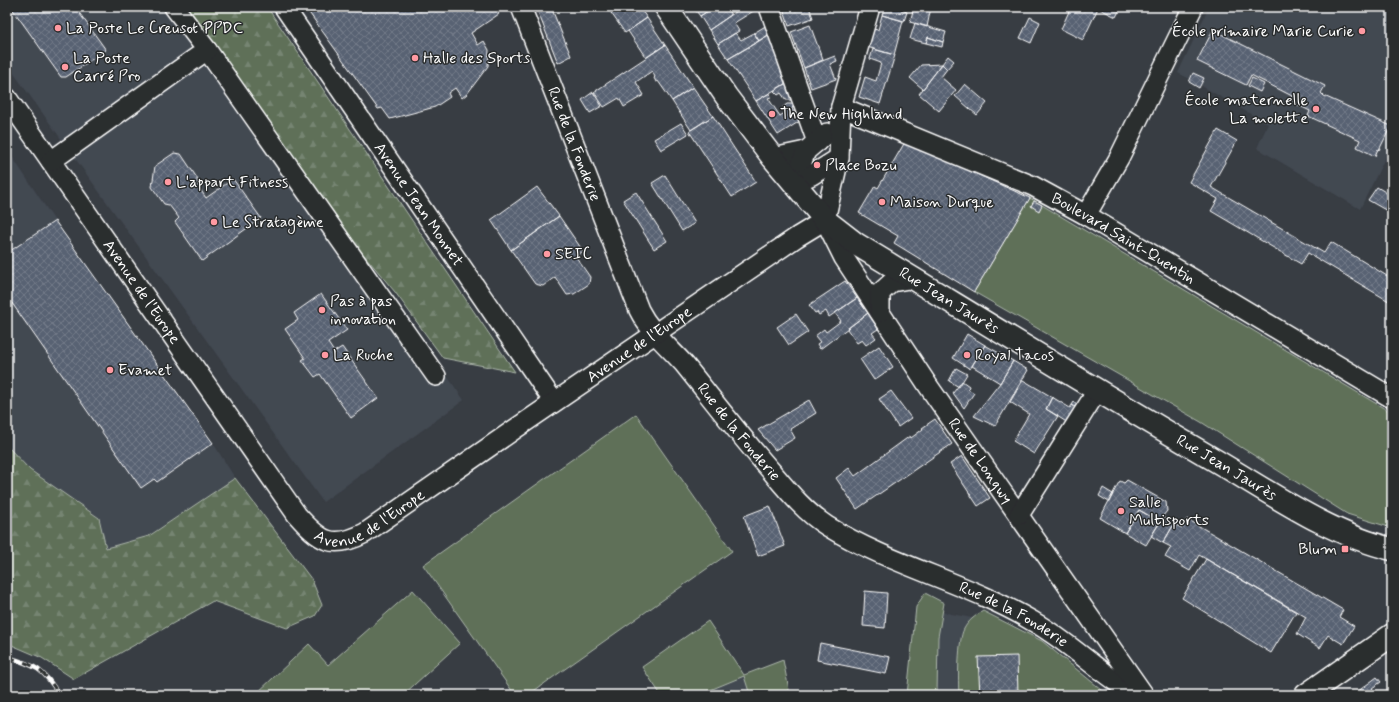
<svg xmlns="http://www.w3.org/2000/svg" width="1399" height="702" font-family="Mynerve,sans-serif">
<defs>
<pattern id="forest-firs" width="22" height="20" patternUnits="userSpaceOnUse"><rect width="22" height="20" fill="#5e7059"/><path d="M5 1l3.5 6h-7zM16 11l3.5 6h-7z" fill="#768572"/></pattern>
<pattern id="building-cross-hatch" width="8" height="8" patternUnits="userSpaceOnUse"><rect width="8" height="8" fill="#596273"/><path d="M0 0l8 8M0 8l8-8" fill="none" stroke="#727a88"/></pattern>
</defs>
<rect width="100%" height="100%" fill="#383d43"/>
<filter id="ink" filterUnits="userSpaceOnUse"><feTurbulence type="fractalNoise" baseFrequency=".025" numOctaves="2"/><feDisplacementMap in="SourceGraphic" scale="8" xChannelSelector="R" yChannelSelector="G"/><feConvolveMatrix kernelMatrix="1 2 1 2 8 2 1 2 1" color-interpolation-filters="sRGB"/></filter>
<g filter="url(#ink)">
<!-- built -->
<path fill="#424851" d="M7,7H187L464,400L323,502L7,64Z
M1209,7H1392V144L1360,209L1257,148L1268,124L1200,85L1204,78L1193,73L1190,79L1178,73Z
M7,149L55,221L213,443L235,478L149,536L106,548L99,518L30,470L7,446Z
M916,607L972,618L983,611L1042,641L1108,695H907Z
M783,660L790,695H698L744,675Z"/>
<!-- green -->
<path fill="#5e7059" stroke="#aeb8ac" d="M1030,198L1392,413V528L1347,514L1201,422L974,292Z
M636,414L732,551L528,695H515L423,565Z
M413,590L460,643L403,695H255L309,644L328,665Z
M925,593L944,603L938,637L937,695H907L916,607Z
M983,611L1042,641L1108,695H959C958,682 958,639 964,629C968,621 975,616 983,611Z
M708,621L744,675L783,660L790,695H750L744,676L698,695H661L642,667Z"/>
<!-- forest -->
<path fill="url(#forest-firs)" stroke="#aeb8ac" d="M187,7H267L515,372L443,358L395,292L354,243Z
M7,446L30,470L99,518L106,548L149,536L235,478L312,580L322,605L315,616L287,628L213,601L74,679L42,658L7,643Z"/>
<!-- building -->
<path fill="url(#building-cross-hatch)" stroke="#fff" d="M11,7H75L106,50L66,77H61Z
M305,7H494L499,14L471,33L478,45L484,41L489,50L488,66L467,94L462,98L455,88L448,93L450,97L435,107L390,119L382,108L378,109Z
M536,7H551L571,56L558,63Z
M607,7H639L647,18L625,33Z
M693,7H714L700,16Z
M714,7H726L731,15L709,30L700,16Z
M743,7H760L734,23L739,31L718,44L709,30Z
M786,7H800L801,10L809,7L813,18L789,26L783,8Z
M885,7H902L901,10L907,12L904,21L882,15Z
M914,7H931L927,27L910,22Z
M1071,7H1121L1116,17L1098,8L1083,40L1061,29Z
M882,15L903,21L894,55L867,47L873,29L878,30Z
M1030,17L1040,22L1031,43L1020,38Z
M647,18L665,45L646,58L628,31Z
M915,23L946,32L943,42L928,37L926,43L910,39Z
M767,25L770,34L759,41L754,33Z
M810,25L823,60L804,68L791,32Z
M1213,30L1325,86L1321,93L1324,96L1391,126L1379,150L1378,149L1375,156L1357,147L1360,140L1308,116L1310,111L1290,101L1292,96L1251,75L1246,85L1197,61Z
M735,33L741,40L754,33L759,41L728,59L718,44Z
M770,34L788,82L756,101L728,59Z
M928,37L943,42L942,47L926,43Z
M665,45L693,87L672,101L658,81L656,82L654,78L655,77L652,71L636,82L644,95L624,107L619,98L604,107L594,92Z
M873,49L895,55L880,104L859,97L865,77L876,81L881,63L870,59Z
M835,56L837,61L830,64L836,79L811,88L804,68Z
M948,56L954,61L947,69L942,64Z
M942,64L923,89L910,78L921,65Z
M942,64L947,69L941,77L956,90L939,111L919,94Z
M1193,73L1204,78L1199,88L1189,82Z
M1252,78L1264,84L1260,92L1248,86Z
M788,82L795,100H786L781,93L778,95L774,91Z
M965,84L987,103L977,115L955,96Z
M693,87L713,116L691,130L672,101Z
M593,92L602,106L590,113L582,100Z
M770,93L771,97L768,98L780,116L786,112L783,107L787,104H794L792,109L800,121L778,135L756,101Z
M713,116L756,182L732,197L689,131Z
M681,123L688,134L661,150L654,139Z
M1218,130L1237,141L1211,187L1324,253L1331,242L1392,279V303L1308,253L1301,264L1211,211L1218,199L1189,182Z
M905,142L1030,198L974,292L894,243L898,236L859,213L875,186L878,188Z
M174,153L181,154L197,178L198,186L206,198L233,179L261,218L202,261L175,222L179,218L169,205L164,204L152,187L155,166Z
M665,175L695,223L682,231L652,183Z
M537,187L559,216L511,250L491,220Z
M1377,187L1392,196V207L1389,212L1368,200Z
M636,192L667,241L654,249L623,200Z
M1034,201L1042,205L1039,211L1031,206Z
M559,216L583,251L576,257L590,277L589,284L574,294L567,295L555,277L543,286L535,284L511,250Z
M55,221L213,443L157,482L154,479L141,488L7,296V253Z
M845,281L857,298L829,317L826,311L819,315L817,312L815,313L809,305Z
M321,294L347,330L328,343L334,352L342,347L378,398L351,418L320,374L315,377L302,360L305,358L285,329L298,320L294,313Z
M857,298L868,313L820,349L817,344L820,342L815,336L824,329L826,332L841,321L835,313Z
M868,313L878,329L872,333L876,338L866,345L862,340L857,343L847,329Z
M796,314L808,332L789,345L777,327Z
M967,334L985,345L970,369L953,358Z
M985,345L1013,361L1000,383L972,366Z
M879,346L893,367L874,380L860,359Z
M1013,361L1028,370L995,426L974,416L1000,383Z
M956,368L967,374L959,387L949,381Z
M1023,380L1052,397L1046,409L1058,416L1034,454L1013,441L1029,414L1010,402Z
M962,381L969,386L968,389L974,393L964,408L953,393Z
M891,391L911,418L898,427L879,399Z
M1052,397L1070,408L1072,405L1077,408L1068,423L1046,409Z
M809,400L816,413L790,429L795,438L775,450L758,430Z
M1074,402L1079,405L1077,408L1072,405Z
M935,419L952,444L857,509L836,478L849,468L855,476L910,436L911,438L923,429L922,428Z
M962,456L990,498L978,506L950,464Z
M1127,480L1166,502L1167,511L1162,517L1174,524L1163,543L1151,536L1160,522L1139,510L1125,533L1100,518L1118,484L1120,481L1124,483Z
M1103,488L1113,494L1109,502L1099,496Z
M770,506L785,546L758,556L744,516Z
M1139,510L1160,522L1146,545L1125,533Z
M1187,519L1343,610L1339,617L1354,626L1343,644L1328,635L1320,648L1297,634L1306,617L1199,555L1190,571L1165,557L1171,547L1163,543L1174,524L1182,528Z
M1206,559L1296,612L1271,653L1182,598Z
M865,591L887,593L885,628L863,626Z
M820,643L890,657L886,674L817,660Z
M1017,656L1018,695H980L978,657Z
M1377,677L1381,682L1372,688L1377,695H1353Z"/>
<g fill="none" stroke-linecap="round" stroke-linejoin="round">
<!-- street casing -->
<g stroke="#fff" stroke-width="22">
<g id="street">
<path id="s1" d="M284,7L554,402"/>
<path id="s2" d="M521,7L639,310C650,332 668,346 684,364C713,400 741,437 772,472C788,491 805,512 827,526C892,566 969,583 1034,622C1071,643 1100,674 1136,695"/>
<path d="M769,7L817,142"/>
<path d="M207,50L436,376"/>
<path id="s3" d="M7,98L297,515C320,541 332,550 365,533L515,429L797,237L825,220"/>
<path id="s4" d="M841,107L1033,186L1086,215L1392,398"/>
<path d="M773,158L806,151"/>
<path d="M51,161L207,50L174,7"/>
<path d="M794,183L806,151L827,133"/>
<path d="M794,183L812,175L839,158"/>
<path d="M1086,215L1119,158L1193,7"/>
<path id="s5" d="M825,220L844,258L929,387L1144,695"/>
<path d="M825,220L839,158L841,107L870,7"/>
<path d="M880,312V293L892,282L914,278"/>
<path d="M1019,515L1097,391"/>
</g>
</g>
<!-- secondary casing -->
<g stroke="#fff" stroke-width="25">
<g id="secondary">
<path id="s6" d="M666,7L726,96L773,158L825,220L856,244C975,316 1093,389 1213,459C1268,491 1330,535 1392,549"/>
<path d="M1306,695L1392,635"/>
</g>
</g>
<!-- street -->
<use href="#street" stroke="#2a2d2e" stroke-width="19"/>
<!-- secondary -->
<use href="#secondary" stroke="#2a2d2e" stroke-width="22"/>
<!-- rail casing -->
<g stroke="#fff" stroke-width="4.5">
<path id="rail" d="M7,657C35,665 44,669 59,695"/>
</g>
<!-- rail -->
<use href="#rail" stroke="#2a2d2e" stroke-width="3" stroke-dasharray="9" stroke-linecap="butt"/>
</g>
</g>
<!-- markers -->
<g fill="#ff9aa2" stroke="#2a2d2e" stroke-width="1.5">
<circle cx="58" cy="28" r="4"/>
<circle cx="1362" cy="31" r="4"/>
<circle cx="415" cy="58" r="4"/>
<circle cx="65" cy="67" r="4"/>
<circle cx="1316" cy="109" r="4"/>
<circle cx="772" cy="114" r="4"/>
<circle cx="817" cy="165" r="4"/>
<circle cx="168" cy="182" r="4"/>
<circle cx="882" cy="202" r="4"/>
<circle cx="214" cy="222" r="4"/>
<circle cx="547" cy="254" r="4"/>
<circle cx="322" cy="310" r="4"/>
<circle cx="325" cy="355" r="4"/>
<circle cx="967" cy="355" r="4"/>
<circle cx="110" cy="370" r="4"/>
<circle cx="1121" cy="511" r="4"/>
<rect x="1341" y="545" width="8" height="8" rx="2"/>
</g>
<g text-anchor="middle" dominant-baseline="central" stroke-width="3" stroke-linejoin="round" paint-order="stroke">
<!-- poi labels -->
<g font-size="16" fill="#fff" stroke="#2a2d2e" text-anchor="start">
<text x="66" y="28">La Poste Le Creusot PPDC</text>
<text x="1354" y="31" text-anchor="end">École primaire Marie Curie</text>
<text x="73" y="58">La Poste<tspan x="73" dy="18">Carré Pro</tspan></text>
<text x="423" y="58">Halle des Sports</text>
<text x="1308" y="100" text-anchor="end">École maternelle<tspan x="1308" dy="18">La molette</tspan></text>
<text x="780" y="114">The New Highland</text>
<text x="825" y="165">Place Bozu</text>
<text x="176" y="182">L'appart Fitness</text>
<text x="890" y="202">Maison Durque</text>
<text x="222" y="222">Le Stratagème</text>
<text x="555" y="254">SEIC</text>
<text x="330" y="301">Pas à pas<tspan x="330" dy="18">innovation</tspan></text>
<text x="333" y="355">La Ruche</text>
<text x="975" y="355">Royal Tacos</text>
<text x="118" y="370">Evamet</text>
<text x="1129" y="502">Salle<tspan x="1129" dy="18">Multisports</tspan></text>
<text x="1337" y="549" text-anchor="end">Blum</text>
</g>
<!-- street labels -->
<g font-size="16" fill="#fff" stroke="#2a2d2e">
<text stroke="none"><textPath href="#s2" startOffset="147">Rue de la Fonderie</textPath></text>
<text stroke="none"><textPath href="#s1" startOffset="239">Avenue Jean Monnet</textPath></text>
<text stroke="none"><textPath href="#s4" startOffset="312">Boulevard Saint-Quentin</textPath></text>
<text stroke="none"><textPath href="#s3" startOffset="236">Avenue de l'Europe</textPath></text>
<text stroke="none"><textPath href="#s6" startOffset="414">Rue Jean Jaurès</textPath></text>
<text stroke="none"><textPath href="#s3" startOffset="920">Avenue de l'Europe</textPath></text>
<text stroke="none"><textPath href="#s2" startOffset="483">Rue de la Fonderie</textPath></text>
<text stroke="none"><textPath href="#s5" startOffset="287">Rue de Longwy</textPath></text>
<text stroke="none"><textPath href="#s6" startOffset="738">Rue Jean Jaurès</textPath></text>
<text stroke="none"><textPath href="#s3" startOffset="596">Avenue de l'Europe</textPath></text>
<text stroke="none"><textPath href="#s2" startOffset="819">Rue de la Fonderie</textPath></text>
</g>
</g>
<!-- margin -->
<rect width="1399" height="702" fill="none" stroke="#2a2d2e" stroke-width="24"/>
<rect x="12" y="12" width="1375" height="678" fill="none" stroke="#fff" stroke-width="1.5" filter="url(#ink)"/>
</svg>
